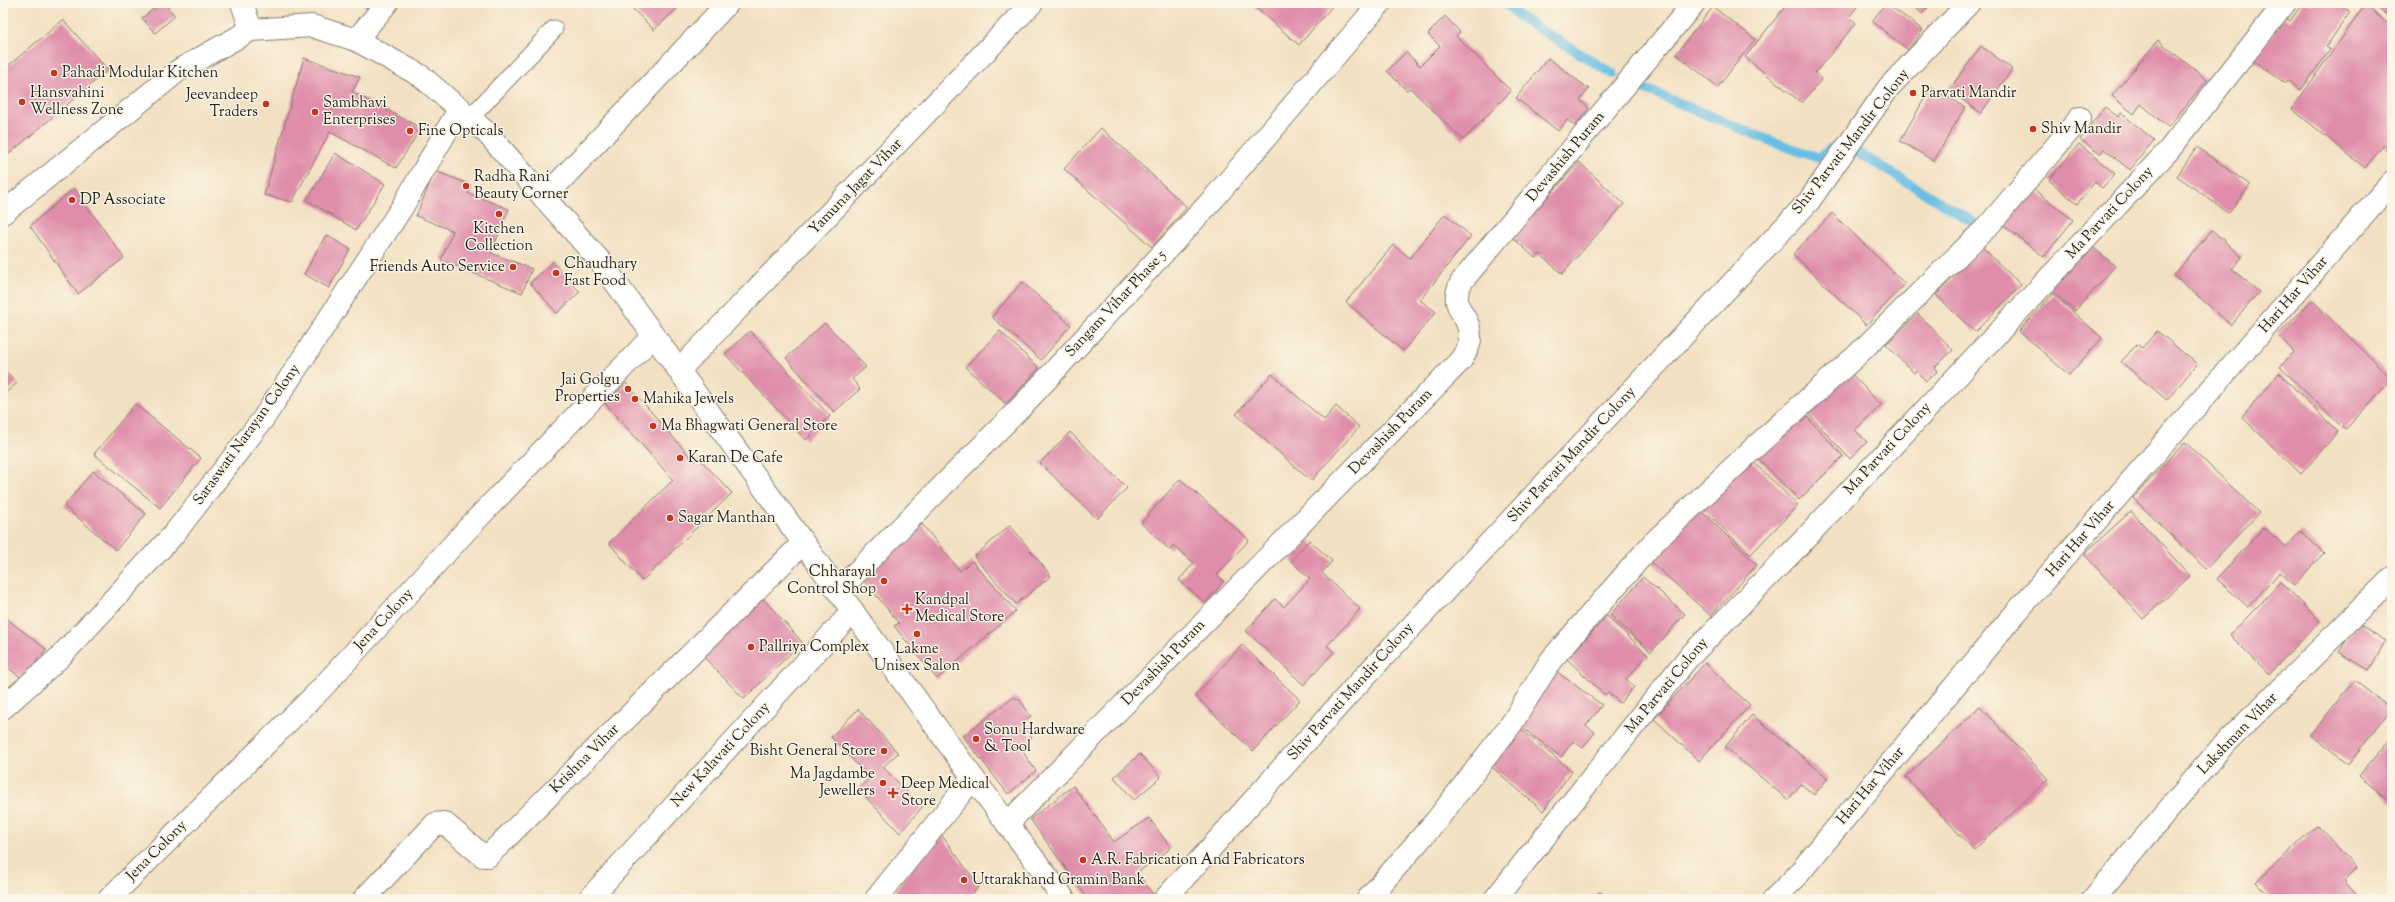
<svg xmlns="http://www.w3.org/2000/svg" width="2395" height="902" font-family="'Sorts Mill Goudy',serif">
<rect width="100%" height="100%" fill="#fcf5e5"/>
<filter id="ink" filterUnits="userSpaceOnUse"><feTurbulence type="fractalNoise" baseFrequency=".025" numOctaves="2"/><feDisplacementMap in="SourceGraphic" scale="8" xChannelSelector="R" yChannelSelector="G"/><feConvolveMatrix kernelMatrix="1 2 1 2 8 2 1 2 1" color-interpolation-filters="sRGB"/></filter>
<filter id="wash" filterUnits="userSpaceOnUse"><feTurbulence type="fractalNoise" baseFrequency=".012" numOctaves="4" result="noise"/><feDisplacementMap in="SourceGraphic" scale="16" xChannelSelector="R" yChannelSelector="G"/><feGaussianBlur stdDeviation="0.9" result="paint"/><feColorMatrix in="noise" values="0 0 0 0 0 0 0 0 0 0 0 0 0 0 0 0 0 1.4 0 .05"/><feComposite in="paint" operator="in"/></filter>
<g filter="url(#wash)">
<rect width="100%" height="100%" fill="#f2e0c2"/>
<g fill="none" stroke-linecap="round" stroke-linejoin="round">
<!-- stream -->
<path stroke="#67bee4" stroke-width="10" d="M1506,3L1520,17L1613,74
M1640,87L1771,141L1819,158L1834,146
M1857,152L1973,222"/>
</g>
<g id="blocks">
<!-- building -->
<path fill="#df8daa" d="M161,3H164L175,16L155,33L142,18Z
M362,3H374L368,9Z
M627,3H683L654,30Z
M1250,3H1335L1299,45Z
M1788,3H1860L1849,17L1856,23L1815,73L1822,79L1802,103L1745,57Z
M1886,3L1923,30L1908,50L1872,21Z
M1910,3H1931L1922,14Z
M2303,3H2338L2350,12L2326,47L2330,50L2301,90L2287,80L2285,83L2254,61L2284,17L2290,21Z
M2370,3H2392V19Z
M2365,5L2392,27V152L2384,145L2365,168L2292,109Z
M1713,7L1755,39L1718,87L1676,54Z
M1445,16L1460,32L1456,36L1511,91L1463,140L1410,88L1406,90L1387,71L1406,52L1420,66L1440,46L1428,34Z
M63,20L108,70L3,159V70Z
M2158,40L2207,80L2168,127L2141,104L2134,114L2112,96Z
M1981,46L2012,69L1981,113L1949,90Z
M304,58L360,77L352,92L421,128L396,168L330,132L292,202L264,195Z
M1548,58L1589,89L1580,100L1589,108L1575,126L1567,120L1558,131L1516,98Z
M1931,87L1965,107L1934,161L1900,141Z
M2105,107L2118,117L2121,113L2154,140L2130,170L2104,149L2100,154L2080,139Z
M1101,128L1187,207L1152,247L1064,169Z
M2079,144L2115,174L2102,188L2095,182L2077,204L2049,180Z
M2197,147L2250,185L2229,213L2177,176Z
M335,153L385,184L356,230L307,200Z
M1579,162L1624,204L1562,274L1540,254L1535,258L1512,237Z
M435,171L471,185L468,193L509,209L491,253L532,269L522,293L441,260L453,231L416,216Z
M2027,184L2073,220L2044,257L1998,221Z
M74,188L124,258L78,294L30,226Z
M1832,213L1905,284L1866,325L1793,254Z
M1445,214L1471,236L1420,300L1436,312L1403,351L1346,302L1393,245L1410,258Z
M2212,230L2242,257L2232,269L2259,292L2231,325L2174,275Z
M326,235L350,249L329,288L304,274Z
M2086,241L2115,266L2075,311L2046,286Z
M1982,247L2021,285L1975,332L1936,295Z
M553,262L580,292L557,313L530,283Z
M1022,282L1071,325L1041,360L992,317Z
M2053,294L2102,338L2069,375L2019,331Z
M2312,300L2392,379L2345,430L2280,367L2294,352L2278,335Z
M1918,314L1953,350L1935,367L1938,371L1926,381L1916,371L1914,373L1886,344Z
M825,323L866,367L852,379L860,389L834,412L786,358Z
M750,331L830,416L806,440L725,354Z
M1000,331L1039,368L1006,404L965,367Z
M2157,331L2197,364L2167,400L2121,362L2137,344L2142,348Z
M3,368L17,383L3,395Z
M1846,368L1881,405L1855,430L1867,442L1850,459L1804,409Z
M2279,373L2338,432L2301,474L2242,417Z
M1272,374L1324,420L1336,406L1359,427L1311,481L1236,414Z
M626,383L693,460L697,456L732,493L642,581L609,543L673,480L605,403Z
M135,404L201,458L160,508L94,454Z
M1800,409L1843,456L1799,500L1753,453Z
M1070,432L1127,488L1097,519L1040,463Z
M2185,442L2259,513L2206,569L2133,498Z
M1749,458L1798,505L1750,555L1702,508Z
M93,471L146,514L116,550L64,506Z
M1180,479L1249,540L1217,575L1224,581L1205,603L1179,580L1194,563L1173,545L1170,550L1141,523Z
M1698,508L1757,565L1711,616L1650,561Z
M2131,511L2190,576L2143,619L2084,554Z
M922,524L960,571L972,561L1016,611L937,679L894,626L899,623L861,577Z
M1010,525L1051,576L1016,604L974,557Z
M2264,527L2286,547L2301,531L2324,553L2294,585L2280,572L2248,607L2217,579Z
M1309,540L1332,561L1322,573L1360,609L1327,646L1334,652L1304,685L1246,631L1275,599L1284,607L1310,579L1291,561Z
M1643,577L1685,614L1651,652L1610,615Z
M2281,582L2320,621L2269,674L2230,635Z
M759,594L802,642L744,699L700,653Z
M3,616L46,649L23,679L3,664Z
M1607,616L1648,655L1626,679L1634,687L1620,703L1608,692L1605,695L1567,659Z
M2357,623L2386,641L2369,670L2339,652Z
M1242,645L1300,700L1253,751L1195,696Z
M1705,663L1750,705L1699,761L1654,719Z
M1556,671L1602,705L1586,726L1595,732L1583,748L1573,741L1561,757L1517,724Z
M2354,680L2391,709L2349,764L2311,735Z
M1014,697L1020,700L1031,716L1020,725L1032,737L1021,749L1036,771L1008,794L963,736Z
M1980,707L2048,779L1974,850L1906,777Z
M858,709L898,753L883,767L922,807L900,833L858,789L870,778L831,737Z
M1752,715L1828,778L1814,795L1801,784L1788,800L1725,747Z
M1515,725L1572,771L1543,811L1486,762Z
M2392,736V803L2359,776Z
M1140,754L1161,777L1134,800L1114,777Z
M1073,786L1114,842L1149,818L1171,848L1137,873L1154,896L1150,899H1088L1030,819Z
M2317,825L2357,868L2344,881L2360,899H2272L2256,882Z
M937,829L979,886L968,899H890Z
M1600,892L1608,899H1593Z"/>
</g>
</g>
<g filter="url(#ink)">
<use href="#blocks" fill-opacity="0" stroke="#877e6f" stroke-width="1"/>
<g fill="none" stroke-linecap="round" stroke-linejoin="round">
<!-- service casing -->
<g stroke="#877e6f" stroke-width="19">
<path id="service" d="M470,118L554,29"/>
</g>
<!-- minor casing -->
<g stroke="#877e6f" stroke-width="24">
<path id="minor" d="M242,3L251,30
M356,40L387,3
M544,198L728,3
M679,370L1032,3
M838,591L1021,407L1215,197L1380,3
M3,708L60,657L174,534L263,419L401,209L460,108
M1007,824L1461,360C1464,354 1470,346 1470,340C1472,313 1446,310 1462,281L1694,3
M109,899L319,691L473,523L654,335
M364,899L435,824L444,823L483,856H488L803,543
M589,899L853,611
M876,899L973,778
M1165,899L1354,688L1809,201L1889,87L1969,3
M1368,899L1436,821L1512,723L1551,660L1653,543L1755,447L1855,357L1989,225L2080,118
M1495,899L1687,659L1801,543L2169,150L2285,3
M1774,899L1795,878L2007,623L2392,182
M2093,899L2219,750L2392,578"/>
</g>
<!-- secondary casing -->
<g stroke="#877e6f" stroke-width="24">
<path id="secondary" d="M3,213L179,70L251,30L312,26L356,40L421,76L486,132L600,261L973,778L1064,899"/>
</g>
<!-- service -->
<use href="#service" stroke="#fff" stroke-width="17"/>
<!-- minor -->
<use href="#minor" stroke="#fff" stroke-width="22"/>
<!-- secondary -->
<use href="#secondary" stroke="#fff" stroke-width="22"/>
</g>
</g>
<!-- markers -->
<g fill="#c8321e" stroke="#fcf5e5" stroke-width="1.5">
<circle cx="54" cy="73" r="4"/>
<circle cx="1913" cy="93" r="4"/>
<circle cx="22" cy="102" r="4"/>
<circle cx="266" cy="104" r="4"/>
<circle cx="315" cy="112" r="4"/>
<circle cx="2033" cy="129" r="4"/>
<circle cx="410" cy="131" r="4"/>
<circle cx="466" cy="186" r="4"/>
<circle cx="72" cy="200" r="4"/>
<circle cx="499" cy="214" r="4"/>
<circle cx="513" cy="267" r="4"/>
<circle cx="556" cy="273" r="4"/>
<circle cx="628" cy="389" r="4"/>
<circle cx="635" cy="399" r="4"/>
<circle cx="653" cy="426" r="4"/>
<circle cx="680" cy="458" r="4"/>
<circle cx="670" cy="518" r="4"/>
<circle cx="884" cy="581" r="4"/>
<path d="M905 603h4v4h4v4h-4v4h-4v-4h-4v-4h4z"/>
<circle cx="917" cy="634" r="4"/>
<circle cx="751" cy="647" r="4"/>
<circle cx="976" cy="739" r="4"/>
<circle cx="884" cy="751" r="4"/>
<circle cx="883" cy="783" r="4"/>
<path d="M891 787h4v4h4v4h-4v4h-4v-4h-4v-4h4z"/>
<circle cx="1083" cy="860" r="4"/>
<circle cx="964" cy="880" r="4"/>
</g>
<g text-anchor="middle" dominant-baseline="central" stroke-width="3" stroke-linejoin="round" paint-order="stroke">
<!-- poi labels -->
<g font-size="15" fill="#1c1c1c" stroke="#fcf5e5" text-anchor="start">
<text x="62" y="73">Pahadi Modular Kitchen</text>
<text x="30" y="93">Hansvahini<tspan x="30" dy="17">Wellness Zone</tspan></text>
<text x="1921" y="93">Parvati Mandir</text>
<text x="258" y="95" text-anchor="end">Jeevandeep<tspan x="258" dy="17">Traders</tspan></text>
<text x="323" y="103">Sambhavi<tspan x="323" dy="17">Enterprises</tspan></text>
<text x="2041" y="129">Shiv Mandir</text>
<text x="418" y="131">Fine Opticals</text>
<text x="474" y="177">Radha Rani<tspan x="474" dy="17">Beauty Corner</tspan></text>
<text x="80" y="200">DP Associate</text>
<text x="499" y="229" text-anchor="middle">Kitchen<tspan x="499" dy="17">Collection</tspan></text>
<text x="564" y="264">Chaudhary<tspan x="564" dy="17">Fast Food</tspan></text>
<text x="505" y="267" text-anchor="end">Friends Auto Service</text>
<text x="620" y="380" text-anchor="end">Jai Golgu<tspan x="620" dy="17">Properties</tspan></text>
<text x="643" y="399">Mahika Jewels</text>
<text x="661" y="426">Ma Bhagwati General Store</text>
<text x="688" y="458">Karan De Cafe</text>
<text x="678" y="518">Sagar Manthan</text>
<text x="876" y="572" text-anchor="end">Chharayal<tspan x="876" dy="17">Control Shop</tspan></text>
<text x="915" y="600">Kandpal<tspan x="915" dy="17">Medical Store</tspan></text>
<text x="759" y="647">Pallriya Complex</text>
<text x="917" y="649" text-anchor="middle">Lakme<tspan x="917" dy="17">Unisex Salon</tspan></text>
<text x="984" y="730">Sonu Hardware<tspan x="984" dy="17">&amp; Tool</tspan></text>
<text x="876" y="751" text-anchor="end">Bisht General Store</text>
<text x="875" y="774" text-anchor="end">Ma Jagdambe<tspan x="875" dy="17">Jewellers</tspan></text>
<text x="901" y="784">Deep Medical<tspan x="901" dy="17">Store</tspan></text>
<text x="1091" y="860">A.R. Fabrication And Fabricators</text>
<text x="972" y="880">Uttarakhand Gramin Bank</text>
</g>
<!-- street labels -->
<g font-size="15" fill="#1c1c1c" stroke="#fcf5e5">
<text transform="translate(1851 142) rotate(-52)">Shiv Parvati Mandir Colony</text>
<text transform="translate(1566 157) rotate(-50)">Devashish Puram</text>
<text transform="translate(856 187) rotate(-46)">Yamuna Jagat Vihar</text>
<text transform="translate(2110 213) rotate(-47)">Ma Parvati Colony</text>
<text transform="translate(2294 295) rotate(-49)">Hari Har Vihar</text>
<text transform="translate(1116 304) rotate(-47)">Sangam Vihar Phase 5</text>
<text transform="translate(1391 432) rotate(-46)">Devashish Puram</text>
<text transform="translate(247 435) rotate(-54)">Saraswati Narayan Colony</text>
<text transform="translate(1888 449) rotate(-47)">Ma Parvati Colony</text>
<text transform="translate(1572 455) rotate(-47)">Shiv Parvati Mandir Colony</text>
<text transform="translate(2081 539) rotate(-49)">Hari Har Vihar</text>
<text transform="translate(384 620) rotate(-47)">Jena Colony</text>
<text transform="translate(1164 663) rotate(-46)">Devashish Puram</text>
<text transform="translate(1667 686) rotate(-50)">Ma Parvati Colony</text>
<text transform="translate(1351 692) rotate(-48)">Shiv Parvati Mandir Colony</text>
<text transform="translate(2238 734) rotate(-46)">Lakshman Vihar</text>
<text transform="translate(721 755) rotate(-47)">New Kalavati Colony</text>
<text transform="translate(585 759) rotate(-45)">Krishna Vihar</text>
<text transform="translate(1871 786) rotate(-50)">Hari Har Vihar</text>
<text transform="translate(157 851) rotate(-45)">Jena Colony</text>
</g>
</g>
<!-- margin -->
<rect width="2395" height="902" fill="none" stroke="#fcf5e5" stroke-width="16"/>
</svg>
